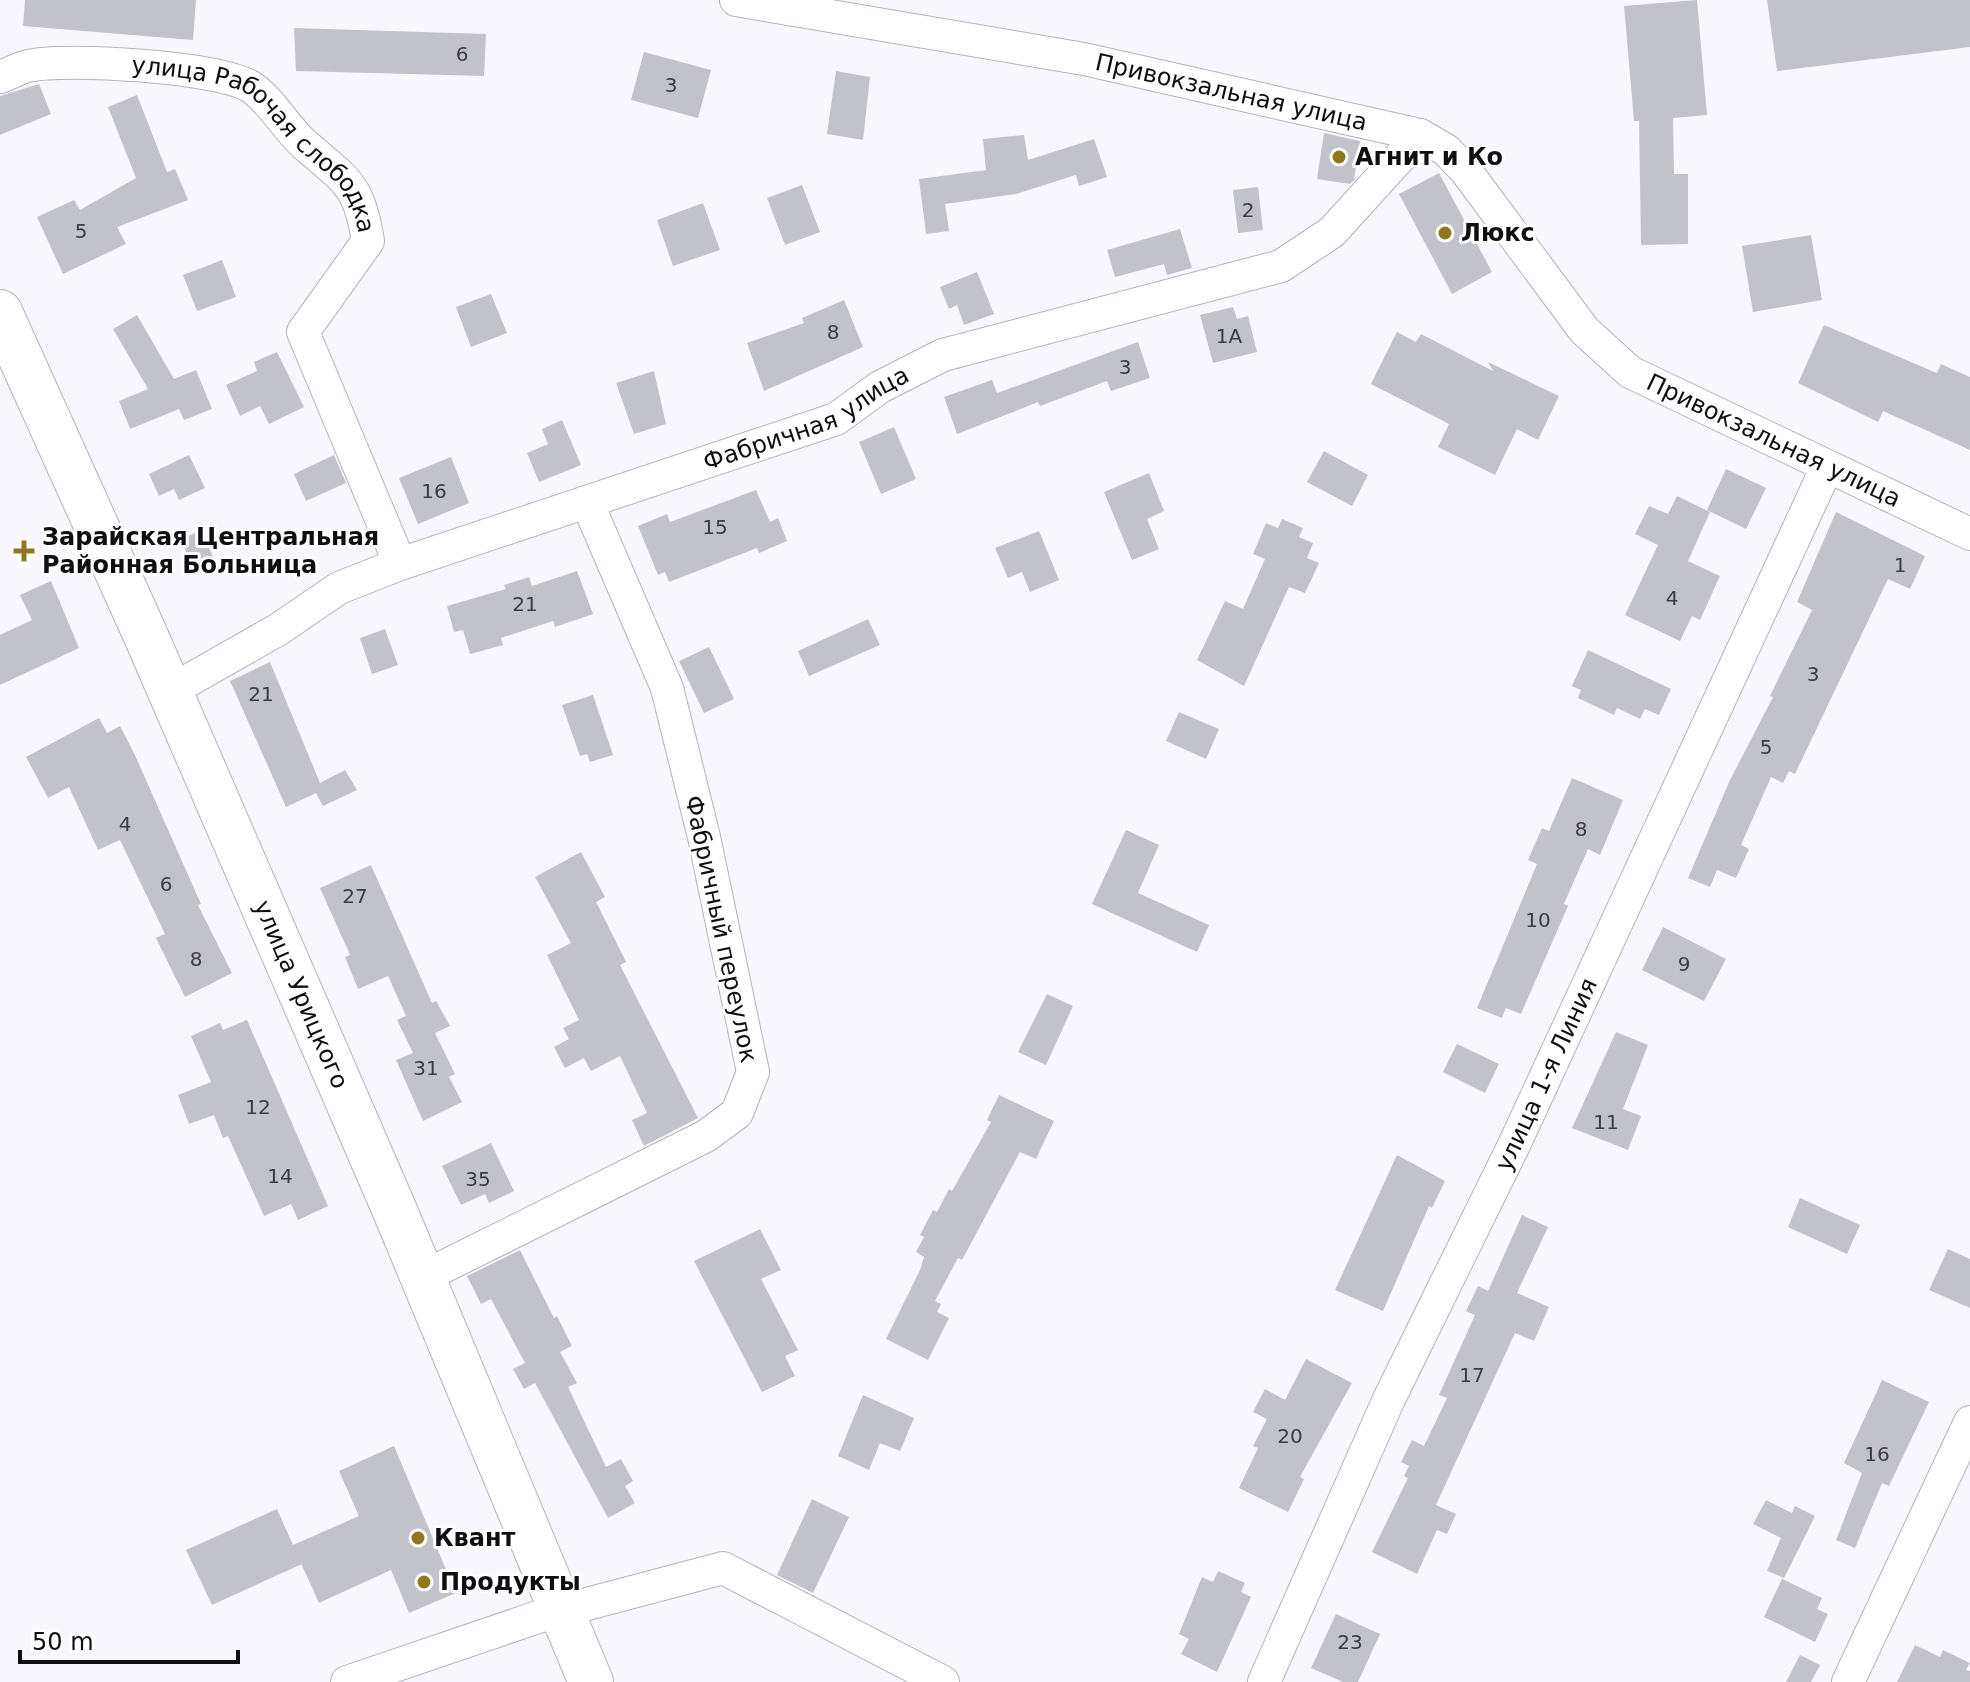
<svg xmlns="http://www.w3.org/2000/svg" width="1970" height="1682" font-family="'DejaVu Sans',sans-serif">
<rect width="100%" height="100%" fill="#f9f7fe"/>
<!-- building -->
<path fill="#c2c2ca" d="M25,0H196L193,40L23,26Z
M1697,0L1707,115L1673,118L1674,174H1688V244L1641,245L1639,121H1634L1624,6Z
M1767,0H1970V47L1777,71Z
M294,28L486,34L484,76L296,71Z
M644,52L711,70L698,118L631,100Z
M836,71L870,77L863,140L827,134Z
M39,84L51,114L0,135V96Z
M137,95L167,172L175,169L188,200L117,227L126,244L63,274L37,217L74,200L80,210L136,178L108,107Z
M1324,133L1360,141L1354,180L1350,184L1317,179Z
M1024,135L1028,160L1094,139L1107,177L1079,186L1076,175L1016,194L945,204L949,231L926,234L919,179L986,170L983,139Z
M1439,173L1492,272L1452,294L1399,194Z
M802,185L820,232L785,245L767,198Z
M1258,187L1263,230L1238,233L1233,190Z
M703,203L720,250L673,266L657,220Z
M1180,229L1192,268L1167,275L1164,264L1115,277L1107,250Z
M1811,235L1822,300L1753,312L1742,246Z
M222,260L236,297L197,311L183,275Z
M977,272L994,314L964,325L957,305L949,309L940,287Z
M491,294L507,333L471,347L456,307Z
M844,300L863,347L764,391L747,343L804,323L802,318Z
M1233,307L1237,319L1248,316L1257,352L1213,363L1200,315Z
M137,315L174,379L196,370L212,409L184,420L179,409L130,429L119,401L148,389L113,329Z
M1824,325L1937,373L1941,364L1970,377V450L1883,411L1878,422L1798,383Z
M1397,332L1416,342L1421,334L1493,371L1488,362L1559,396L1538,440L1517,429L1495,475L1438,447L1449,424L1371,384Z
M1138,342L1150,378L1111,391L1107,381L1040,406L1038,402L957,434L944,397L992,380L997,393Z
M277,352L304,407L269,424L260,406L240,416L226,385L257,371L254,362Z
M654,371L666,424L634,434L616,383Z
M562,420L581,465L539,482L527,453L548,444L542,429Z
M894,427L916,479L881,494L859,442Z
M1324,451L1368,475L1352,506L1307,482Z
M189,455L205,488L179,500L174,489L159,496L149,474Z
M334,455L346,483L306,501L294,474Z
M451,457L469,503L418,524L399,478Z
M1726,469L1766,488L1746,529L1707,510Z
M1149,473L1164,511L1147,519L1159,549L1132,560L1104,492Z
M756,490L770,522L778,518L787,541L759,553L757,548L669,582L665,572L658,575L638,526L667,514L670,522Z
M1677,496L1710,512L1688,561L1720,576L1700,620L1692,616L1680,641L1625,615L1658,545L1635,534L1649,506L1668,514Z
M1836,512L1925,556L1910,589L1888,579L1795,774L1789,771L1783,783L1771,777L1741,845L1749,849L1736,878L1717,870L1710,887L1688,878L1730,780L1773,697L1770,696L1812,610L1797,602Z
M1282,519L1303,528L1299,537L1313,543L1307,558L1319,563L1305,593L1289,587L1244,686L1197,660L1225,601L1243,609L1265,559L1253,554L1266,523L1278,528Z
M202,530L213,557L192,566L181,539Z
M1039,531L1059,580L1030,592L1022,572L1008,578L995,548Z
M577,571L593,614L555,627L553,621L501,638L503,645L470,654L463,630L454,632L447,606L506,589L504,585L529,577L532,586Z
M51,581L79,648L0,685V635L32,620L20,595Z
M868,619L880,645L809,676L798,651Z
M385,629L398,665L372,674L360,638Z
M709,647L734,699L704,713L679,661Z
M1588,650L1671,689L1659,715L1645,709L1640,719L1617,708L1614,715L1578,698L1581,690L1572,686Z
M270,662L320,783L345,770L357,790L323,806L316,793L286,807L230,681Z
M593,695L613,755L590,762L587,754L580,756L562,705Z
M1179,712L1219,729L1206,759L1166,741Z
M99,718L107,733L120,726L134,753L201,904L198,905L232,973L185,997L156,938L165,934L120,840L98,850L69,787L48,798L26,757Z
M1572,778L1623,800L1600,855L1588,849L1564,904L1568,906L1521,1014L1506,1008L1502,1018L1477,1008L1537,864L1528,860L1542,828L1549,831Z
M1126,830L1159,845L1138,893L1209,925L1197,952L1092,904Z
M581,852L605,897L596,902L626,962L620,965L698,1118L644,1146L632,1120L647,1113L620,1056L591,1071L584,1058L565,1068L554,1047L569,1039L563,1028L579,1020L547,955L571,943L535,877Z
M371,865L432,1003L436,1001L450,1026L435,1033L455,1074L449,1077L462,1102L423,1121L396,1060L413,1053L397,1020L406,1016L388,976L358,989L345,957L350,955L320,888Z
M1663,927L1726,959L1704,1001L1642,970Z
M1047,994L1073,1006L1046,1065L1018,1052Z
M247,1020L328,1206L298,1220L291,1204L264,1216L228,1136L223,1138L214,1115L189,1124L178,1095L211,1082L191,1036L220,1023L223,1030Z
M1616,1032L1648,1045L1623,1109L1641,1116L1628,1150L1572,1128Z
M1457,1044L1499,1064L1485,1093L1443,1072Z
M999,1095L1054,1121L1036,1159L1020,1152L962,1260L958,1258L935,1301L941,1304L937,1312L949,1318L928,1360L886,1339L920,1270L924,1257L916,1252L924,1237L920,1235L933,1210L937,1212L949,1189L952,1191L991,1122L987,1120Z
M491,1143L514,1191L489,1203L485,1194L461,1205L442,1166Z
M1397,1155L1445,1181L1432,1208L1429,1206L1383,1311L1335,1290Z
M1800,1198L1860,1225L1847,1254L1788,1227Z
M1522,1215L1548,1227L1517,1293L1549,1307L1534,1341L1515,1333L1436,1505L1456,1514L1447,1534L1437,1530L1417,1574L1372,1552L1408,1478L1404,1476L1409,1466L1401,1462L1412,1440L1424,1446L1447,1398L1439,1395L1475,1315L1466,1311L1478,1286L1488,1291Z
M760,1229L781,1270L761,1279L798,1350L785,1356L795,1376L762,1392L694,1261Z
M1948,1249L1970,1259V1308L1929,1290Z
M520,1250L554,1318L557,1316L572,1346L560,1352L577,1383L568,1387L606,1467L621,1459L633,1481L625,1486L635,1503L608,1518L535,1383L524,1389L513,1369L525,1363L491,1299L481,1304L467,1276Z
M1306,1359L1352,1383L1300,1477L1304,1479L1288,1512L1239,1488L1258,1448L1253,1446L1267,1419L1253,1412L1265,1389L1285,1400Z
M1882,1380L1929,1402L1889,1486L1882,1483L1855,1548L1836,1540L1862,1473L1844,1463Z
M863,1395L914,1418L900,1451L880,1443L869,1470L838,1456Z
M394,1446L456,1593L409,1613L391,1570L319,1603L294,1548L302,1564L212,1605L186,1550L277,1509L293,1545L359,1516L339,1471Z
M812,1499L849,1517L813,1593L777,1575Z
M1766,1500L1792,1513L1795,1506L1815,1516L1784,1578L1767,1571L1781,1538L1753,1524Z
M1218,1571L1245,1583L1241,1592L1251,1597L1217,1672L1181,1654L1189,1639L1179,1634L1202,1577L1213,1582Z
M1782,1579L1822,1598L1817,1609L1828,1614L1815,1642L1764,1617Z
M1336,1614L1380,1634L1358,1682H1343L1311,1668Z
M1915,1645L1940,1657L1943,1650L1970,1663L1966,1670L1970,1671V1682H1897Z
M1800,1655L1820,1665L1811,1682H1786Z"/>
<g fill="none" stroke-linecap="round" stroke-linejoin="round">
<!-- minor casing -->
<g stroke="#b4b2b9" stroke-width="34">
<g id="minor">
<path id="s1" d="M736,0L1084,59L1420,135L1446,150L1466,171L1584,330L1630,372L1970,534"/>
<path id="s2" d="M0,77C9,74 19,68 28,66C64,57 221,67 251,87C272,101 285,127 304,144C346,181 359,183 368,241L303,332L400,564"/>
<path id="s3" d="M170,691L279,629L339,588L400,564L836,419L880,387L943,355L1281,266L1332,232L1420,135"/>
<path d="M423,1277L706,1136L737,1113L753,1072L704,837L667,688L587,502"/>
<path d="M347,1682L538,1617L723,1568L943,1682"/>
<path id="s4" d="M1264,1682L1389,1399L1514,1145L1827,467"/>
<path d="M1848,1682L1970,1422"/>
</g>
</g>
<!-- secondary casing -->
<g stroke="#b4b2b9" stroke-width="46">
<g id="secondary">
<path id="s5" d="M0,312L146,636L395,1211L591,1682"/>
</g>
</g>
<!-- minor -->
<use href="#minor" stroke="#fff" stroke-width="32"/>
<!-- secondary -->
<use href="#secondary" stroke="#fff" stroke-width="44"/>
</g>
<!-- markers -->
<g fill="#8f771d" stroke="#fff" stroke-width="3">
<circle cx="1339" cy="157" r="8"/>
<circle cx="1445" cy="233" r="8"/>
<path d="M20 539h8v8h8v8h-8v8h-8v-8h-8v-8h8z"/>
<circle cx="418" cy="1538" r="8"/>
<circle cx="424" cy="1582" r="8"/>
</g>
<g text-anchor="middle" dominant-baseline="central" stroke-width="6" stroke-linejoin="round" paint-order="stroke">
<!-- number labels -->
<g font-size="20" fill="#3c3b3f">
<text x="462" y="54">6</text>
<text x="671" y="85">3</text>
<text x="1248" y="210">2</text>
<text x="81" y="231">5</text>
<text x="833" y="332">8</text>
<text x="1229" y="336">1А</text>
<text x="1125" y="367">3</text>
<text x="434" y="491">16</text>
<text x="715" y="527">15</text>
<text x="1900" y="565">1</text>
<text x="1672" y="598">4</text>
<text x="525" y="604">21</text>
<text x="1813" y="674">3</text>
<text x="261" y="694">21</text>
<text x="1766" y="747">5</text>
<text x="125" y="824">4</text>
<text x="1581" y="829">8</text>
<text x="166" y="884">6</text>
<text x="355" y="896">27</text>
<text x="1538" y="920">10</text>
<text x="196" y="959">8</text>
<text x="1684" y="964">9</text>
<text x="426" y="1068">31</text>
<text x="258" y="1107">12</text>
<text x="1606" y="1122">11</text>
<text x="280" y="1176">14</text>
<text x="478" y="1179">35</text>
<text x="1472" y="1375">17</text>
<text x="1290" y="1436">20</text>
<text x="1877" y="1454">16</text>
<text x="1350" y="1642">23</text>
</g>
<!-- street labels -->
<g font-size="24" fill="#0f0e11" stroke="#fff">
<text stroke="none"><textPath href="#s1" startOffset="504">Привокзальная улица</textPath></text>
<text stroke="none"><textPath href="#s2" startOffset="290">улица Рабочая слободка</textPath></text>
<text stroke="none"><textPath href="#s3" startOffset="696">Фабричная улица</textPath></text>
<text stroke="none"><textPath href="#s1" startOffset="1176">Привокзальная улица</textPath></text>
<text transform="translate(721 929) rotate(78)">Фабричный переулок</text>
<text stroke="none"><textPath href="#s5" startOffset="746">улица Урицкого</textPath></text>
<text stroke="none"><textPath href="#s4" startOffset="670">улица 1-я Линия</textPath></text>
</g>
<!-- poi labels -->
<g font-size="24" font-weight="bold" fill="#0f0e11" stroke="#fff" text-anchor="start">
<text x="1355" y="157">Агнит и Ко</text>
<text x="1461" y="233">Люкс</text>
<text x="42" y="537">Зарайская Центральная<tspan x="42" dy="28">Районная Больница</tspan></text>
<text x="434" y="1538">Квант</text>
<text x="440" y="1582">Продукты</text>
</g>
</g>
<!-- scale -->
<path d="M20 1650v12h218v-12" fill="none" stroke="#0f0e11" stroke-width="4"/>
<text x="32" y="1650" font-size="24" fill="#0f0e11" stroke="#ffffff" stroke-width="6" paint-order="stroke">50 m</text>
</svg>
